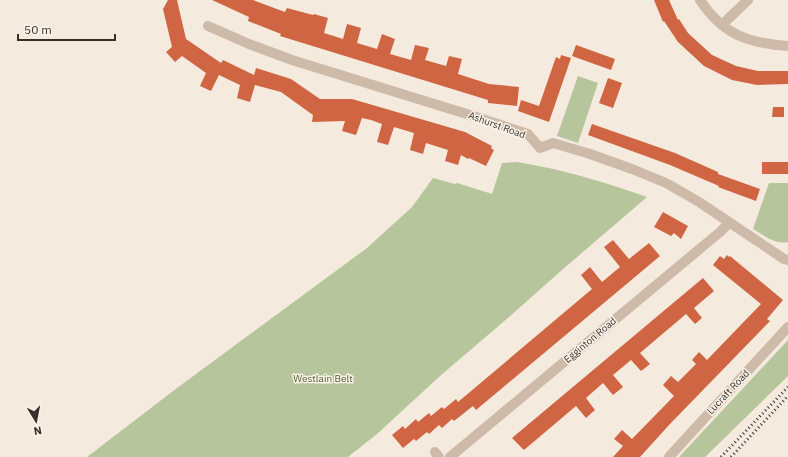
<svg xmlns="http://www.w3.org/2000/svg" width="788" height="457" font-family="'IBM Plex Sans',sans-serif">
<rect width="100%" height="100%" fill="#f5eade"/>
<!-- green -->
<path fill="#b7c59c" d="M578,76L598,83L578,143L557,136Z
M517,162C561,169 605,182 647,197L562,270L509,317L440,376L377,434L348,457H87L177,388L367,248L412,207L433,178L455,184L457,183L492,194L502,163Z
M769,183H788V242C774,245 764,235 753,229Z
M788,340V376L705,457H679Z"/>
<!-- building -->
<path fill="#cf6542" d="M168,0H177L186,39L221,63L223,60L254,75L256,68L291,79L320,99H352L465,132L492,146L491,148L494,150L486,166L469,158L468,159L461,155L458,165L445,161L448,150L426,143L423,154L410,150L414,133L394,127L388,145L377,142L382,124L371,120L362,118L356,135L342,131L345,121L312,122L313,115L281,92L255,85L250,102L237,98L240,85L219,75L211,91L200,86L206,73L182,56L175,62L166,52L172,47L163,9Z
M212,0H253L285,12L287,8L313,15L314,14L328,18L324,33L343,39L347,24L361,28L357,43L377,49L382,34L395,39L390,54L411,60L415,45L429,48L425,60L446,66L449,56L462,59L458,74L489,84L519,87L517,106L488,103V100L280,36L281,34L248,21L249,17Z
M654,0H669L678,20L679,19L688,33L712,55L736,66L758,71H788V84L757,85L732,80L704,66L678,42L664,21L663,22Z
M576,45L615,59L611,70L572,56Z
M561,55L571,58L549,122L518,111L521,100L539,106L556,57L560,59Z
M608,78L622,83L613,108L599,103Z
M773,107H784V117H772Z
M592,124L675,153L718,172V174L760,189L756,201L718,187L719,186L670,165L588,135Z
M762,162H788V174H762Z
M663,212L688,226L681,239L674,233L671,236L654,227Z
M613,240L629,259L649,243L660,256L476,410L473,406L454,421L452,419L442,428L439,425L429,434L427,432L416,441L414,439L403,448L392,435L403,426L405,429L416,419L418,422L429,413L431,416L442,407L444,409L456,399L458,402L592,289L581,275L590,267L602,282L620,267L604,247Z
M727,255L729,257L730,256L783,300L767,319L770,321L669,425L640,457H613L623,446L614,439L622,430L632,439L674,396L663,385L671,376L678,382L696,364L692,360L699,352L707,360L761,304L713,265L720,256L724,259Z
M703,278L714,291L694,308L702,318L695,324L686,314L640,353L650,364L645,368L641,371L631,360L613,375L623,387L613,395L603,383L586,398L595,410L586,418L576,406L524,450L512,438Z"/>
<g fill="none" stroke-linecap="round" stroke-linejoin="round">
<!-- minor -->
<path stroke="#cebaa9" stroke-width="10" d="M722,25L729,18L748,0
M208,26L249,44L292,60L470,115L528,134L540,148L553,143L590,154L632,169L666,183L699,202L784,259L788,260
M435,452L439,457
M450,457L720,232L729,223
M669,457L788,327"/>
<!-- tertiary -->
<path stroke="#cebaa9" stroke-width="10" d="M700,0C723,35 748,43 788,46"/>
<!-- rail -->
<path stroke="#3b2f29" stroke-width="3" stroke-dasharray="1 3" stroke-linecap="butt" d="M721,457L788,387
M731,457L788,396"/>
</g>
<g text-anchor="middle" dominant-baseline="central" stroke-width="3" stroke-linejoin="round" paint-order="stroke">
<!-- street labels -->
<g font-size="10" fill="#3b2f29" stroke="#fbf4eb">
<text transform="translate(497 125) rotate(20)">Ashurst Road</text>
<text transform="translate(590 340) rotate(-40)">Egginton Road</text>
<text transform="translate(728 392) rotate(-47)">Lucraft Road</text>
</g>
<!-- park labels -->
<g font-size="10" fill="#495b2b" stroke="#fbf4eb">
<text x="323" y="378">Westlain Belt</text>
</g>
</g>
<!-- north arrow -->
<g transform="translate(36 421) rotate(170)" stroke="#fbf4eb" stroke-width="3" paint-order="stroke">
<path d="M0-3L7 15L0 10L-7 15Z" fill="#3b2f29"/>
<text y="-6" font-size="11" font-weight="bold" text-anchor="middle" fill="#3b2f29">N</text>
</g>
<!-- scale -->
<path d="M18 34v6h97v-6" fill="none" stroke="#3b2f29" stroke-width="2"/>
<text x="24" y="34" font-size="12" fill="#3b2f29" stroke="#fbf4eb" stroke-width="3" paint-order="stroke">50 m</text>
</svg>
